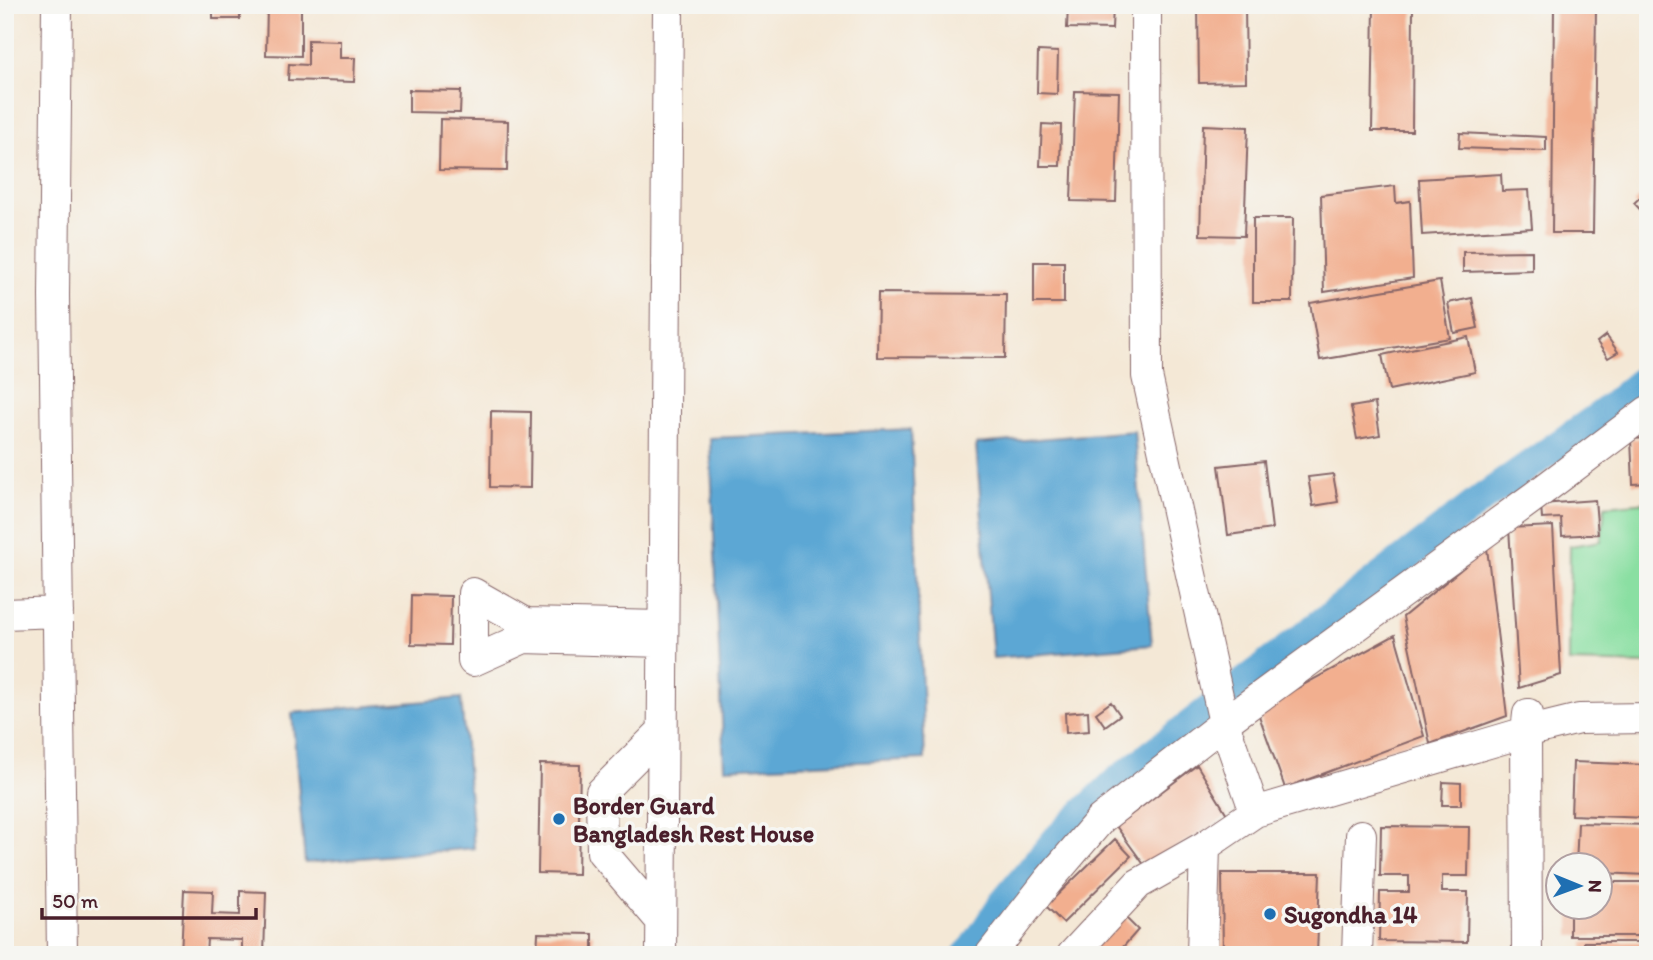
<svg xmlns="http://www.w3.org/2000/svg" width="1653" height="960" font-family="Itim,sans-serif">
<rect width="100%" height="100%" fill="#f6f6f2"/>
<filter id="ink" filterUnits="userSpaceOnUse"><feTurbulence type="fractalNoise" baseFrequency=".0143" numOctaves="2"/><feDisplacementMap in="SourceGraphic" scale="14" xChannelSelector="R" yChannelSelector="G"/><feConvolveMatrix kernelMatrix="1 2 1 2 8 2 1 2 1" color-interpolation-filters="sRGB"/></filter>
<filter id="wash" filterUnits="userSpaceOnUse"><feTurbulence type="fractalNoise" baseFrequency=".00686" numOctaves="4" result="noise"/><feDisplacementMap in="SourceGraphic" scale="28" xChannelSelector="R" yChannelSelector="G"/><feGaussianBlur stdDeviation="1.57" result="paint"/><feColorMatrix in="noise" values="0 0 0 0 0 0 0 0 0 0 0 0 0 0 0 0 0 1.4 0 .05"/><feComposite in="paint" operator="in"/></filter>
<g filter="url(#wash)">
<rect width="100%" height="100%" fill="#f4e8d6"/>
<!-- green -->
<path fill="#8adfa2" stroke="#6a7f66" stroke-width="2" d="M1648,502V664L1569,662L1570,546L1601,541L1605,506Z"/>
<!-- water -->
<path fill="#5ca7d4" stroke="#536380" stroke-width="2" d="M911,429L925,759L724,768L710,438Z
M1134,431L1152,645L993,658L976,444Z
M461,698L474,848L305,863L292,713Z"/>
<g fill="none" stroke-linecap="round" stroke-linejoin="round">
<!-- canal -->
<path stroke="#5ca7d4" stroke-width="30" d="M967,955L974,948L1001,906L1058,838L1116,782L1483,498L1605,412L1648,376"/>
</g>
<g id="blocks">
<!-- building -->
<path fill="#f2af8f" d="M213,5H240V19H213Z
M267,5H301V56L266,55Z
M1068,5H1113L1112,29L1067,28Z
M1198,5H1245L1246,82L1199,83Z
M1374,5H1413L1412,131H1372Z
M1554,5L1596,6L1593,233H1552Z
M308,40L340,41V58H355L354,82L288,80L289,64L308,65Z
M1038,51L1058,52L1057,94L1037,93Z
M409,90L461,91L460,113L409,112Z
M1075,91L1119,92L1116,202L1071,201Z
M440,119L508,121L507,171L439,170Z
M1042,124L1061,125L1060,166H1040Z
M1203,125L1248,127L1244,236L1200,235Z
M1460,133L1546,137V151L1459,148Z
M1501,174L1502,191L1529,190L1532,228L1422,235L1419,179Z
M1395,186L1396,203L1410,201L1413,278L1324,292L1321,195Z
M1648,190V218L1634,203Z
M1253,218H1293L1292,302H1253Z
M1532,251V270L1463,272V252Z
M1034,262H1064V303H1034Z
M1440,281L1450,338L1320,360L1310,303Z
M878,293L1006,294L1005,358L877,357Z
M1472,298L1478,328L1454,333L1448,303Z
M1606,335L1618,352L1608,358L1597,342Z
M1468,337L1475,372L1389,390L1382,355Z
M1375,403L1380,435L1357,439L1351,407Z
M491,411L531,412L530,488L490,487Z
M1648,438V483L1633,484L1631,439Z
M1264,461L1272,529L1228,535L1219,466Z
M1333,474L1338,502L1313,506L1308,477Z
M1595,500L1598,534L1562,536L1561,518L1542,519L1541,504Z
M1553,526L1561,675L1519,688L1509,528Z
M1487,548L1507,716L1430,744L1403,617Z
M412,595L451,596L450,645L411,644Z
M1395,635L1424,736L1285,788L1257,710Z
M1111,702L1120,715L1105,726L1096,713Z
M1088,711L1089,731L1066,733L1065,713Z
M1573,762L1648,765V818L1571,815Z
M540,764L580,765L578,874L538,873Z
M1197,765L1228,816L1145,866L1116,826Z
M1443,782L1461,783V805H1442Z
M1578,823L1648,825V875L1600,873V866H1576Z
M1381,826L1469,827L1468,876H1442V892H1468L1467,942L1379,941L1380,892H1409V876H1380Z
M1115,839L1131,856L1063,923L1046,906Z
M1222,873H1320L1317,955H1223Z
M1600,882H1648V936H1570V908H1600Z
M184,890L213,891L212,914L240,915V891L266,892L264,955H242V940L207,939L206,955H181Z
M1122,914L1138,930L1116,955H1085Z
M538,933L593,934V955H537Z
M1584,942H1648V955H1584Z"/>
</g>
</g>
<g filter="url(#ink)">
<use href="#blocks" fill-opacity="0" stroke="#866567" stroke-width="2"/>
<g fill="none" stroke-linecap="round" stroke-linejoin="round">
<!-- minor casing -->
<g stroke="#866567" stroke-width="32">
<path id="minor" d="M57,5L54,296L62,955
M1146,5L1147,376L1224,723L1255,812
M5,614L58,612
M663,642L524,638L473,661V593L526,623L663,626
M661,921L602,852L601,792L662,731
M661,955L668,5
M990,955L1048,881L1101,819L1224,723L1535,496L1648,411
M1072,955L1138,884L1205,846L1255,812L1526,732L1579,719L1648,718
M1202,955L1205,846
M1357,955L1361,835
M1527,955L1526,732L1528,714"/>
</g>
<!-- minor -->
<use href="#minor" stroke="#fff" stroke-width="30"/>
</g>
</g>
<!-- markers -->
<g fill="#1f6fb2" stroke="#f6f6f2" stroke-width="2.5">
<circle cx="559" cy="819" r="7"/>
<circle cx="1270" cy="914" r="7"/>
</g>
<g text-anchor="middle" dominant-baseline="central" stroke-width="7" stroke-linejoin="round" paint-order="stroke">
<!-- poi labels -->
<g font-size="24" font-weight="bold" fill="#4a1f2b" stroke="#f6f6f2" text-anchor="start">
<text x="573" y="805">Border Guard<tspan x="573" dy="28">Bangladesh Rest House</tspan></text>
<text x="1284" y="914">Sugondha 14</text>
</g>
</g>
<!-- margin -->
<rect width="1653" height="960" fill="none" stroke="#f6f6f2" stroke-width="28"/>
<!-- north arrow -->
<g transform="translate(1579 886) rotate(91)"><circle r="33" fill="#f6f6f2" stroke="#b1a0a2" stroke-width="2"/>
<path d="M0-5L12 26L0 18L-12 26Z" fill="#1f6fb2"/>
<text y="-10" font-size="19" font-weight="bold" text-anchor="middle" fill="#4a1f2b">N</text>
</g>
<!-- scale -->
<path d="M42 908v10h214v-10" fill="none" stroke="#4a1f2b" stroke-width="3.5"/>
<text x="52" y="908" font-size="21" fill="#4a1f2b" stroke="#f6f6f2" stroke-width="5" paint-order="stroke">50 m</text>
</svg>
